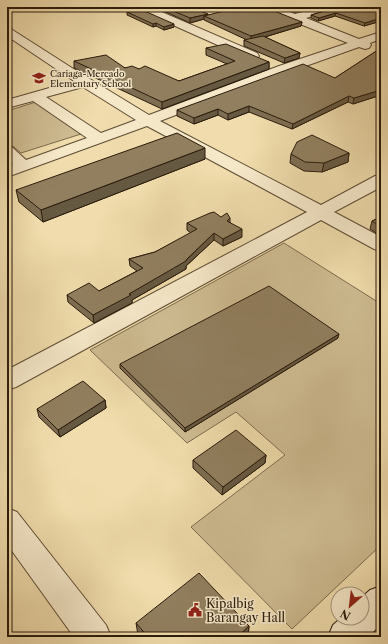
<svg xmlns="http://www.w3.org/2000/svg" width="388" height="644" font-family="'Libre Caslon Text',serif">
<rect width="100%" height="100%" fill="#f0dcac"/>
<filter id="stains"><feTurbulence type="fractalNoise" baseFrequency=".005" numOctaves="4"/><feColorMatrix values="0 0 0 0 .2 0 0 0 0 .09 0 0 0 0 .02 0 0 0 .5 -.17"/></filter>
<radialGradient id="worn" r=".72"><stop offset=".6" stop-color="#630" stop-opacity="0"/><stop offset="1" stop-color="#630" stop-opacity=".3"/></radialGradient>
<!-- green -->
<path fill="#cebb91" stroke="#7c6b4e" d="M36,102L81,134L21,153L7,141V111Z
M284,243L381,304V545L292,629L191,527L285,455L236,412L187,443L90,350Z"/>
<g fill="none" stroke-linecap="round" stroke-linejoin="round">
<!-- street casing -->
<g stroke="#5c4b33" stroke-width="2">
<path id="street" d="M136,7H150L257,53L259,56L257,59H249L137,9Z
M261,7H276L295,14L322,7H339L338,9L306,18L359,39L381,32V39L370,43L371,45L369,48L365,49L359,47L289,72L160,121L321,205L375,176L381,175V187L334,212L381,237V251L374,249L321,220L16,387L7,390V370L307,212L147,126L7,177V166L13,164L7,159V146L13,148L26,160L87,138L33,101L7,108V100L74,81L7,36V28L11,29L72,68L149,115L279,66L348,43L262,9ZM83,87L136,120L101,133L46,97Z
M7,508L17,512L106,625L111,637H74L7,544Z"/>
</g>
<!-- secondary casing -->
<g stroke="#2a1b0b" stroke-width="2">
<path id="secondary" d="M381,586V624L368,637H328L333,625L341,618H362V597L370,590Z"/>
</g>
<!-- street -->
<use href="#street" fill="#f5e8c9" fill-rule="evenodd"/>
<!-- secondary -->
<use href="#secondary" fill="#f5e8c9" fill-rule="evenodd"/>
</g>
<!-- wall -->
<path fill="#7d6d52" stroke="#2a1b0b" d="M157,7H192L208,15L302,22L301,26L265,37L300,53L299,58L284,63L244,46V40H247L204,20V19L190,23L157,8Z
M280,7H316L295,12Z
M339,7H381V21L364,26L335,16L318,21L311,18V15Z
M127,12L174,27L164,30L156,26L153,27L127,15Z
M206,48L269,62V69L162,109L74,68V61L125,68L139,69L179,81L227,64L206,55Z
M381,48V95L353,104L348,102L292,129L249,112L228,120L218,115L194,124L177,116V110L335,78Z
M349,153L348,162L322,172L304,171L290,163L291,154Z
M205,159L43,222L19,202L16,190Z
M381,217V236L370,229L372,221Z
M230,218V222L242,237L223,246L214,240L186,266V269L132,300V303L94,323L68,302L67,295L99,291L137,271L130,266L129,259L155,252L191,233L187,230V223Z
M338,338L185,432L120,368V364Z
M105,400L106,408L60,437L39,417L37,409Z
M266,455L265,463L222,495L193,468V460Z
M136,623L249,626L248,637H139L138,635Z"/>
<!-- shaded-wall -->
<path fill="#665942" stroke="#2a1b0b" d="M305,7H316L295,12V9Z
M336,13L335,16L318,21L319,18Z
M208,14V17L204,16V19L190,23V18Z
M381,18V21L364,26L365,23Z
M302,22L301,26L251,41V36Z
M156,23V26L153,27V24Z
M174,24V27L164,30V27Z
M300,53L299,58L284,63L285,58Z
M269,62V69L162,109V102Z
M381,90V95L353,104L354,98Z
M349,96L348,102L292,129L293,124Z
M249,106V112L228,120V114Z
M218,109V115L194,124V118Z
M205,148V159L43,222L41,210Z
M349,153L348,162L322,172L324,163Z
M242,229V237L223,246V239Z
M214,233V240L186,266V269L132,300V303L94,323L93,315L186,260Z
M339,334L338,338L185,432V428Z
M105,400L106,408L60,437L58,430Z
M266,455L265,463L222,495L223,487Z
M249,626L248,637H237Z"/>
<!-- building -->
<path fill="#917f5f" stroke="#2a1b0b" d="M164,7H192L208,14L190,18Z
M240,7H264L302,22L251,36L204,16Z
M289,7H305L295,9Z
M339,7H381V18L365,23L336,13L319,18L311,15Z
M140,9L174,24L164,27L156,23L153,24L127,12Z
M263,36L300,53L285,58L244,40Z
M226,44L269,62L162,102L74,61L106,55L125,68L132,66L139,69L145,66L179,81L235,61L206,48Z
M381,48V90L354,98L349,96L293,124L249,106L228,114L218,109L194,118L177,110L303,64L335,78Z
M177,133L205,148L41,210L16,190Z
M312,135L349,153L324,163L305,162L291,154L297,142Z
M214,212L221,217L227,213L230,218L227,221L242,229L223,239L214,233L186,260V261L129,294L131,295L93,315L67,295L89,283L99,291L143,268L129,259L155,252L197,229L187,223L210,213Z
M381,217V227L372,221Z
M269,286L339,334L185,428L120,364Z
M83,381L105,400L58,430L37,409Z
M236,430L266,455L223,487L193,460Z
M199,573L249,626L237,637H148L136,623Z"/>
<!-- icons -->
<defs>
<g id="school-bare" transform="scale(1.08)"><path d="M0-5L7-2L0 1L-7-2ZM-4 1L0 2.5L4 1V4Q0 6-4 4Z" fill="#8f2418" stroke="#f5e8c9" stroke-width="2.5" paint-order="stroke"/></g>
<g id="civic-bare" transform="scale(1.08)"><path d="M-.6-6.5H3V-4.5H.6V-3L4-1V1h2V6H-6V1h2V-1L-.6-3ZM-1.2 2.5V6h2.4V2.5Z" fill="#8f2418" stroke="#f5e8c9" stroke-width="2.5" paint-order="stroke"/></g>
</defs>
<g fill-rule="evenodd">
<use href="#school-bare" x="39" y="78"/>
<use href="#civic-bare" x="195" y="610"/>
</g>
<g text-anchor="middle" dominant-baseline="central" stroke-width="3" stroke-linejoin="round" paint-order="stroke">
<!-- far-poi labels -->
<g font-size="9" fill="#2a1b0b" stroke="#f5e8c9" text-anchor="start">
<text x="50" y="73">Cariaga-Mercado<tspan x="50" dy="10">Elementary School</tspan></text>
</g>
<!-- near-poi labels -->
<g font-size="12" fill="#2a1b0b" stroke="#f5e8c9" text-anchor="start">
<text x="206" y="603">Kipalbig<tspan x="206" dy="14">Barangay Hall</tspan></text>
</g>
</g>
<!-- margin -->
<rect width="388" height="644" fill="none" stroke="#f0dcac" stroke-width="24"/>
<rect x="8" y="8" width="372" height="628" fill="none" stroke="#2a1b0b" stroke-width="2"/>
<rect x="12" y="12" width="364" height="620" fill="none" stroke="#2a1b0b"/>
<!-- north arrow -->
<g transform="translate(350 606) rotate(208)"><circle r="19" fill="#f5e8c9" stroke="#a4967d"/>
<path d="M0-3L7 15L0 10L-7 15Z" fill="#8f2418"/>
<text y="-6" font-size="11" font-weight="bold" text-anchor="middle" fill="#2a1b0b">N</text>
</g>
<rect width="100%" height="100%" filter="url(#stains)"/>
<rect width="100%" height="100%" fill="url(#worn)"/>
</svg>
